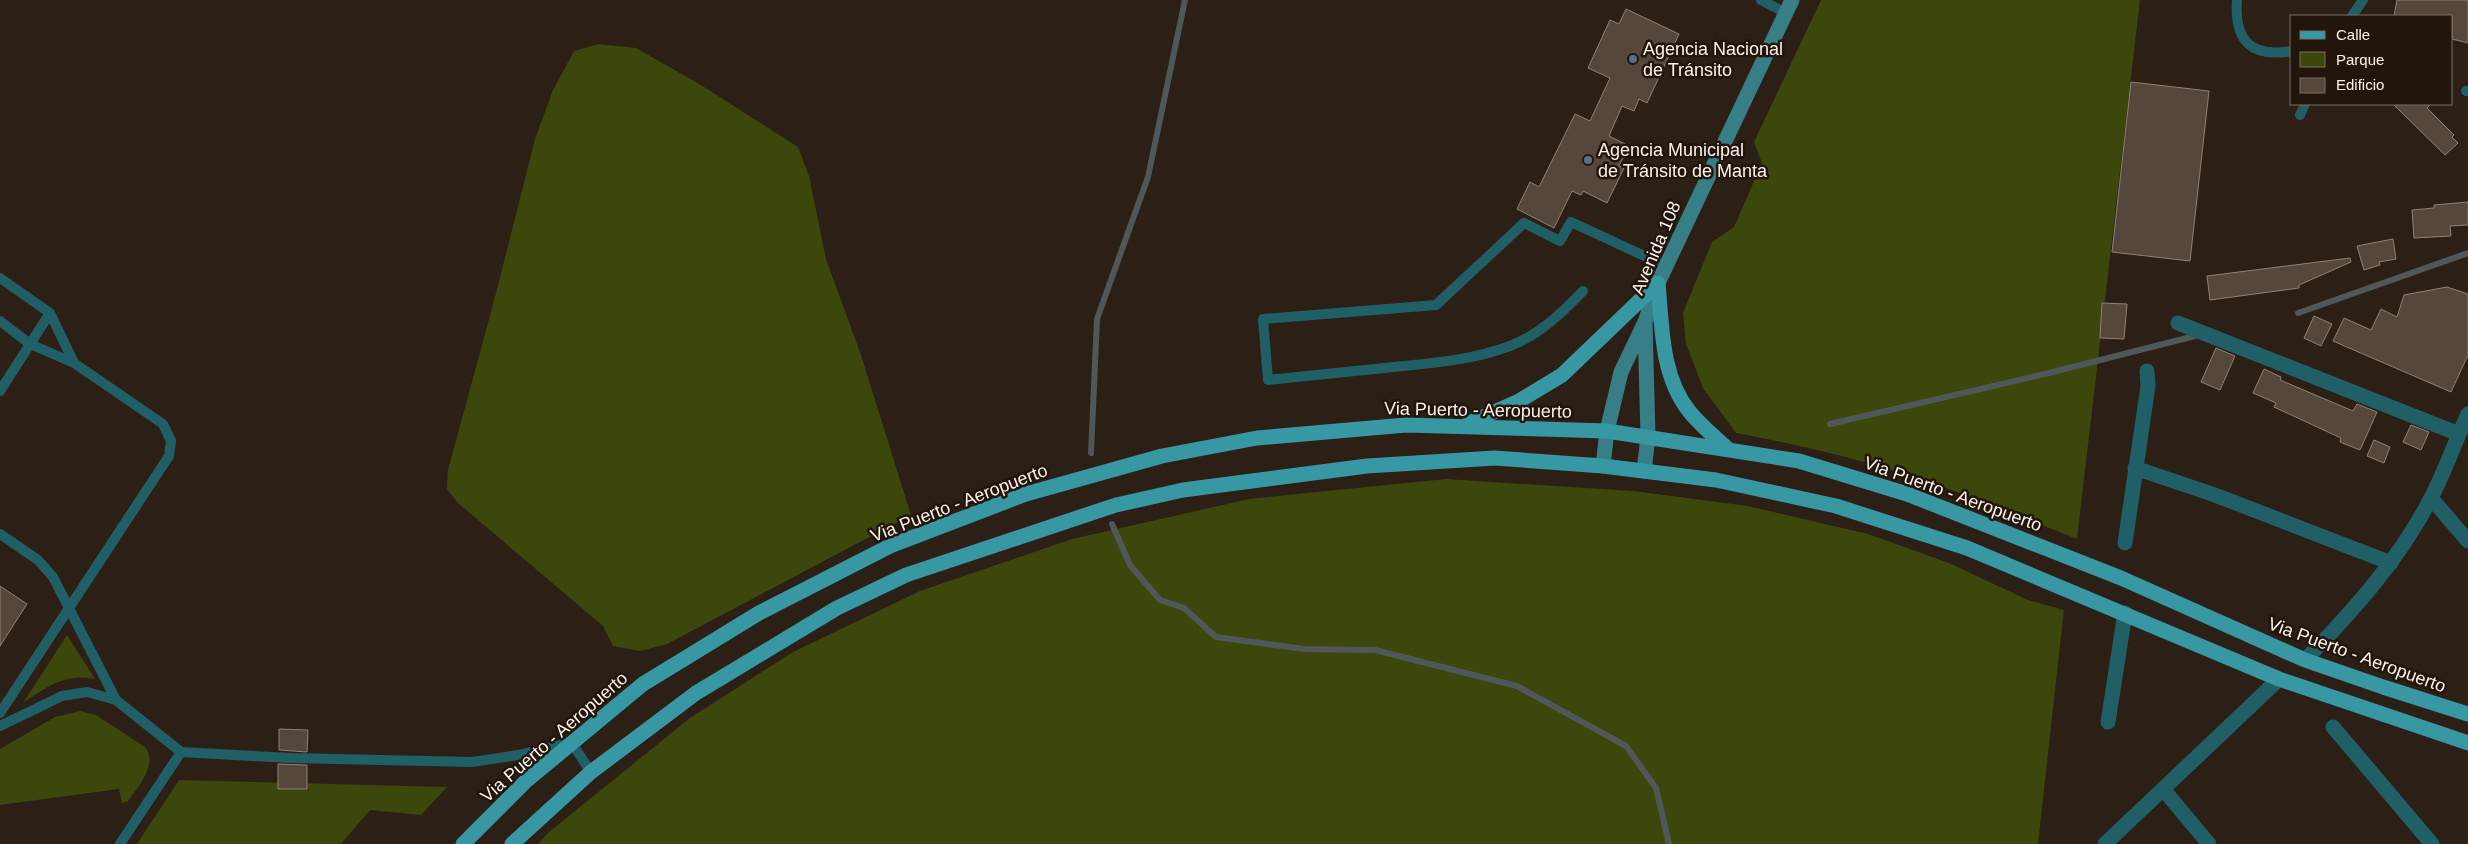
<svg xmlns="http://www.w3.org/2000/svg" width="2468" height="844" font-family="Helvetica,sans-serif">
<rect width="100%" height="100%" fill="#2c1f15"/>
<!-- green -->
<path fill="#3c470b" d="M1821,0H2140L2077,539C2017,515 1957,490 1895,471C1843,455 1790,443 1736,433L1703,388L1686,344L1683,313L1712,242L1734,227L1762,163L1754,142Z
M598,44L636,48L701,85L798,147L809,176L826,259L861,355L911,515L667,644L640,651L613,646L603,626L458,503L447,489L448,470L495,297L535,139L553,90L574,51Z
M1446,479L1633,491L1748,506L1868,534L1949,563L2028,600L2064,610L2038,844H538L549,832L690,718L793,652L920,591L1072,539L1249,499Z
M67,635L95,679C63,674 49,686 23,703Z
M80,711L96,715L145,747C158,764 139,786 128,801L122,803L119,789L0,805V749L55,717Z
M179,780L447,787L421,815L370,810L341,844H137Z"/>
<g fill="none" stroke-linecap="round" stroke-linejoin="round">
<!-- stream -->
<path stroke="#505759" stroke-width="6" d="M2298,313L2468,253
M1830,424L2049,373L2195,336
M1091,453L1097,319L1148,177L1185,0
M1112,524L1130,565L1160,600L1184,608L1216,637L1304,649L1375,650L1517,686L1626,746L1656,788L1669,844"/>
</g>
<!-- building -->
<path fill="#56473c" stroke="#918175" d="M2397,0H2468V43L2452,39V16H2394Z
M1626,9L1679,34L1647,103L1639,99L1634,111L1622,106L1609,136L1629,146L1619,166L1624,168L1607,203L1583,191L1581,195L1572,191L1554,228L1517,209L1530,182L1539,187L1575,114L1590,121L1610,78L1588,68L1610,20L1619,24Z
M2131,82L2209,91L2190,261L2112,252Z
M2393,104H2431L2427,108L2454,135L2452,137L2458,143L2445,155Z
M2468,202V225L2450,226L2451,236L2414,238L2412,210L2434,208V205Z
M2393,239L2396,259L2379,262L2380,265L2364,270L2357,246Z
M2350,258L2351,262L2299,285V288L2210,300L2207,276Z
M2447,287L2468,294V355L2451,392L2333,341L2344,318L2371,330L2381,309L2397,317L2404,295Z
M2102,303L2127,304L2124,339L2100,338Z
M2314,316L2332,324L2321,346L2304,338Z
M2216,348L2235,356L2220,390L2201,382Z
M2264,369L2281,377L2280,380L2353,411L2357,404L2377,412L2360,450L2340,442L2341,438L2274,407L2276,403L2253,393Z
M2411,425L2429,432L2421,450L2403,442Z
M2374,440L2390,447L2384,463L2367,456Z
M0,586L27,604L0,646Z
M279,729L308,730L307,752L279,750Z
M278,764L307,765V789H278Z"/>
<g fill="none" stroke-linecap="round" stroke-linejoin="round">
<!-- lane -->
<path stroke="#215f67" stroke-width="10" d="M1761,0L1786,13
M2237,0C2234,41 2251,58 2292,51
M2352,16L2363,0
M2466,91H2468
M2300,115L2305,104
M0,278L50,313L74,363
M1583,291C1562,313 1539,335 1510,346C1473,360 1433,363 1394,367C1352,371 1310,376 1268,380L1263,319L1436,305L1524,223L1560,241L1571,222L1666,266
M0,321L30,344L74,363L163,424L171,441L169,456L0,713
M0,391L50,313
M0,534L38,560L53,577L116,700
M0,726L62,696L87,692L116,700L181,752L290,758L472,762L518,755L571,742L591,772
M120,844L181,752"/>
<!-- street -->
<path stroke="#215f67" stroke-width="15" d="M2178,323L2459,434
M2135,468L2215,495L2391,563
M2431,498L2468,541
M2125,543L2148,386L2147,371
M2305,660C2353,611 2399,560 2431,498C2445,471 2455,442 2468,414
M2108,722L2125,613
M2333,727L2432,844
M2163,789L2209,844
M2105,844L2279,679"/>
<!-- secondary -->
<path stroke="#377e87" stroke-width="15" d="M1603,466L1607,431L1621,372L1645,322L1658,283L1792,0
M1644,471L1648,437L1645,323"/>
<!-- primary -->
<path stroke="#3797a3" stroke-width="15" d="M1658,283C1662,326 1661,376 1689,411C1700,425 1715,437 1728,449
M1469,423L1519,401L1562,375L1658,283
M463,844L526,781L643,684L759,613L890,546L1026,494L1162,456L1257,438L1406,425L1607,431L1799,461L1907,494L2121,578L2305,660L2383,687L2468,714
M512,844L591,772L696,693L837,608L906,575L1116,505L1183,490L1367,466L1495,458L1603,466L1716,480L1836,506L1967,548L2279,679L2468,743"/>
</g>
<!-- markers -->
<g fill="#5c6f8a" stroke="#22150c" stroke-width="2">
<circle cx="1633" cy="59" r="5"/>
<circle cx="1588" cy="160" r="5"/>
</g>
<g text-anchor="middle" dominant-baseline="central" stroke-width="5" stroke-linejoin="round" paint-order="stroke">
<!-- poi labels -->
<g font-size="18" fill="#fcf3ec" stroke="#22150c" text-anchor="start">
<text x="1643" y="49">Agencia Nacional<tspan x="1643" dy="21">de Tránsito</tspan></text>
<text x="1598" y="150">Agencia Municipal<tspan x="1598" dy="21">de Tránsito de Manta</tspan></text>
</g>
<!-- street labels -->
<g font-size="18" fill="#fcf3ec" stroke="#22150c">
<text transform="translate(1656 248) rotate(-67)">Avenida 108</text>
<text transform="translate(1478 410) rotate(1)">Via Puerto - Aeropuerto</text>
<text transform="translate(1953 494) rotate(20)">Via Puerto - Aeropuerto</text>
<text transform="translate(959 503) rotate(-21)">Via Puerto - Aeropuerto</text>
<text transform="translate(2357 655) rotate(20)">Via Puerto - Aeropuerto</text>
<text transform="translate(554 737) rotate(-41)">Via Puerto - Aeropuerto</text>
</g>
</g>
<!-- legend -->
<rect x="2290" y="15" width="162" height="90" fill="#22150c" stroke="#796e66"/>
<rect x="2300" y="31" width="25" height="8" fill="#3797a3" stroke="#796e66"/>
<text x="2336" y="40" font-size="15" fill="#fcf3ec">Calle</text>
<rect x="2300" y="52" width="25" height="15" fill="#3c470b" stroke="#796e66"/>
<text x="2336" y="65" font-size="15" fill="#fcf3ec">Parque</text>
<rect x="2300" y="78" width="25" height="15" fill="#56473c" stroke="#796e66"/>
<text x="2336" y="90" font-size="15" fill="#fcf3ec">Edificio</text>
</svg>
